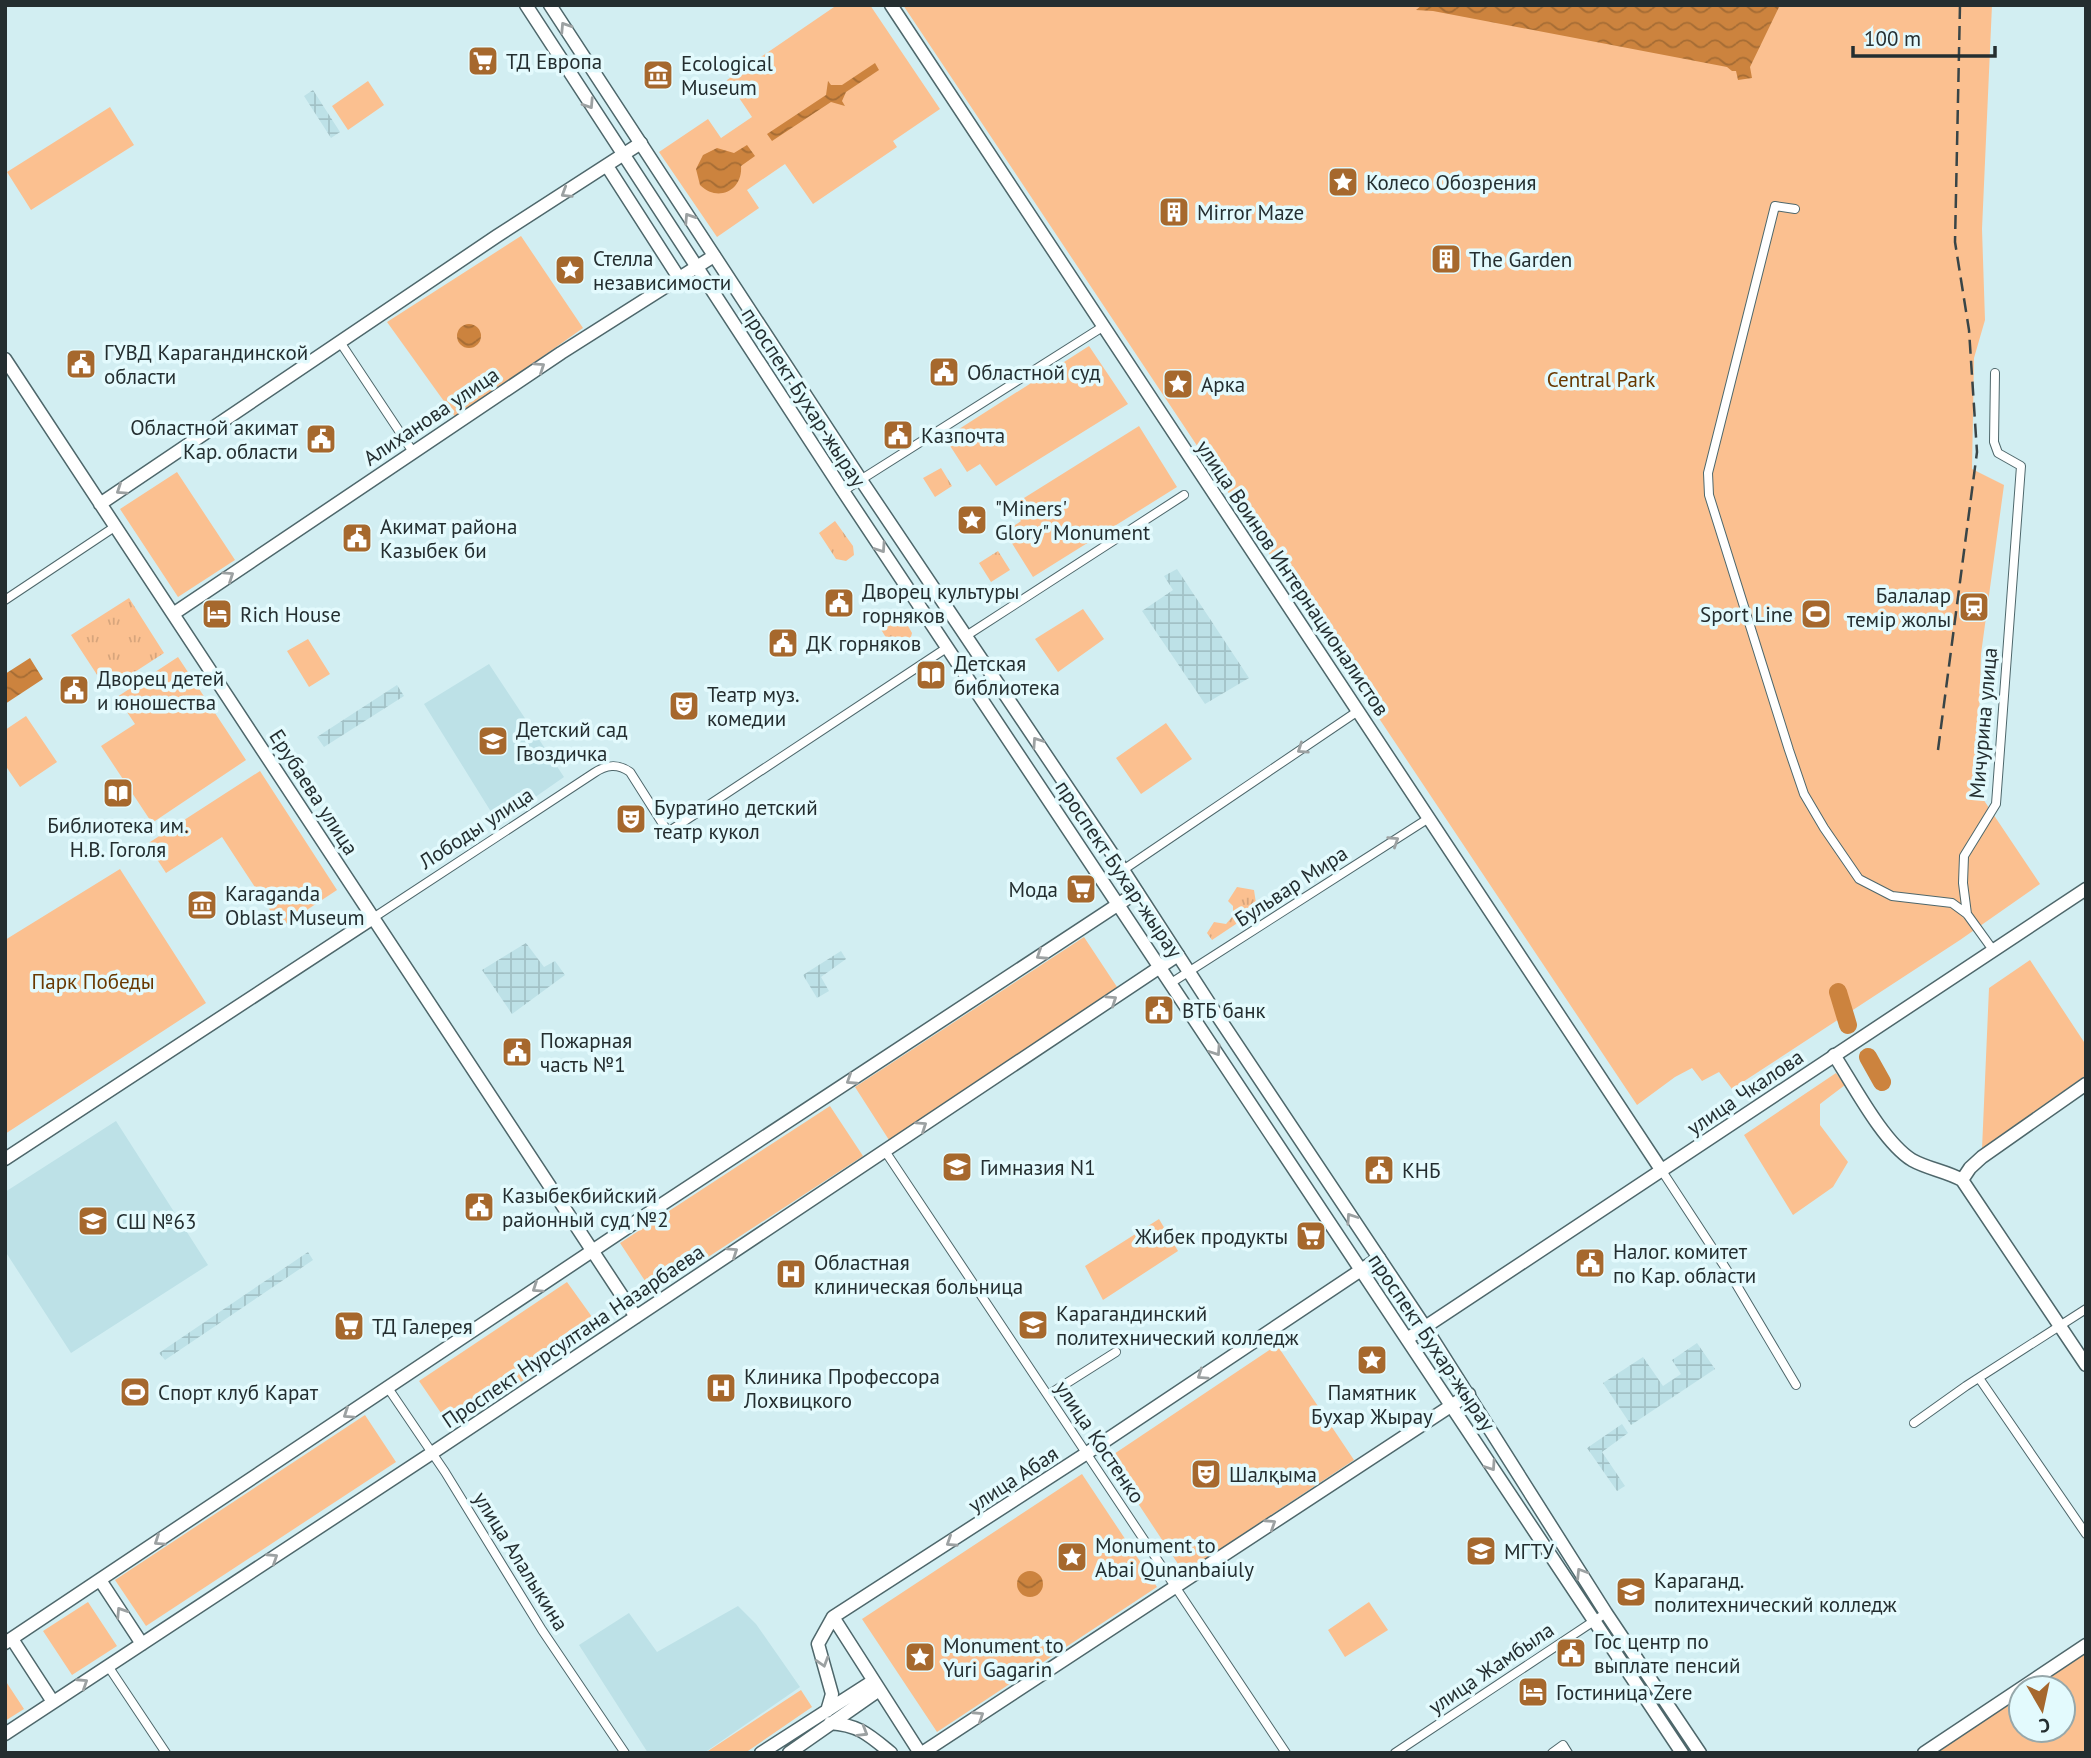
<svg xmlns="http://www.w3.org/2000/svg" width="2091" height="1758" font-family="'PT Sans',sans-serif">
<defs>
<pattern id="industrial-grid" width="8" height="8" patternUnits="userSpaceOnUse" patternTransform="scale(1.75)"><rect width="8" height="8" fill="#bde1e7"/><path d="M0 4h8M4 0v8" fill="none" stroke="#a2c1c6"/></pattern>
<pattern id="grass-tufts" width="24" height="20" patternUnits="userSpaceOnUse" patternTransform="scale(1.75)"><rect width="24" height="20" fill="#fbc090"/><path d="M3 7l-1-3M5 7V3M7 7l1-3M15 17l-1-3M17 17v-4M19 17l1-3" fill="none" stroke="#d7a57c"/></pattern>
<pattern id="water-waves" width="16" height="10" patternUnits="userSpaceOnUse" patternTransform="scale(1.75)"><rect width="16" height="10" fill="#cc833e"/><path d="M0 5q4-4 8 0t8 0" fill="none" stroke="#a56c34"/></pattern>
</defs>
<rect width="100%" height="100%" fill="#d2eef2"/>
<!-- built -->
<path fill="#bde1e7" d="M489,664L564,777L498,823L424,704Z
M116,1121L208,1265L71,1353L5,1251V1192Z
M738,1606L756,1624L800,1687L704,1753H648L579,1645L629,1613L657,1652Z"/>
<!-- industrial -->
<path fill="url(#industrial-grid)" d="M313,90L340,132L331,138L304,96Z
M1177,569L1249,678L1205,704L1142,611L1173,590L1164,576Z
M397,685L404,696L324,747L317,737Z
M526,943L544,967L555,961L565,975L512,1014L482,970Z
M841,951L846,959L821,977L829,991L817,998L803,975Z
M308,1252L313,1260L165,1360L159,1353Z
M1697,1343L1715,1369L1631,1425L1603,1383L1643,1357L1663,1386L1681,1374L1672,1360Z
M1622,1424L1628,1433L1602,1452L1625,1486L1617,1491L1587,1448Z"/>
<!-- grass -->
<path fill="url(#grass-tufts)" d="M941,468L952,486L935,497L923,478Z
M835,521L853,546L854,555L846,561L836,559L819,533Z
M998,551L1010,570L991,582L979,563Z
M129,598L164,653L107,690L71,635Z
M892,610L900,612L912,633L910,641L900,648L891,646L876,621Z
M1237,887L1254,890L1257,910L1212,940L1207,933L1214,922L1226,924L1233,916V906L1228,901Z"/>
<!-- park -->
<path fill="#fbc090" d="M837,5H870L940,109L893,141L897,147L813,204L785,164L747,190L759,208L717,237L659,152L708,119L721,138L752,117L727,80Z
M903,5H1992L1982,229L1985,320L1974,358L1972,469L2004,485L1981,654L1977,790L2040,884L1960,940L1732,1089L1719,1072L1702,1081L1692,1068L1675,1077L1637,1105Z
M368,81L384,105L348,130L332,106Z
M110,107L134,145L31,210L7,172Z
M521,236L583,328L456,418L387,322Z
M1089,346L1128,404L996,486L980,464L967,472L945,438Z
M1139,426L1177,487L1033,577L1005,532L1021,521L1011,506Z
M177,472L235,560L178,597L120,509Z
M1083,609L1104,639L1058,672L1035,639Z
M308,639L330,674L309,687L287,651Z
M178,657L246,760L152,823L101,746L135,724L117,697Z
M26,716L57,762L20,787L5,765V730Z
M1166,723L1192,759L1141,794L1116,758Z
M260,771L337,890L281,927L222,837L166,873L147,844Z
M120,869L206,1003L5,1134V940Z
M1084,937L1119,990L889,1140L855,1087Z
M2030,960L2086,1045V1075L1982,1149L1989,988Z
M1836,1073L1845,1085L1820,1104V1125L1848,1162L1833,1187L1793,1215L1744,1135Z
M830,1106L863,1156L653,1293L620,1243Z
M1159,1219L1178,1251L1103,1300L1085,1266Z
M567,1282L600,1328L452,1429L419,1381Z
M1277,1345L1354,1460L1184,1573L1108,1458Z
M365,1415L396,1462L146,1626L115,1580Z
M1082,1474L1157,1587L937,1732L862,1619Z
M88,1602L117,1646L72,1675L43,1631Z
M1369,1602L1388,1630L1345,1657L1328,1630Z
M2084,1653L2086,1753H1933L2021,1695V1730H2063V1688H2031Z
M5,1680L24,1709L5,1721Z
M801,1690L812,1707L745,1753H705Z"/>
<!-- water -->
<path fill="url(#water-waves)" d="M1422,5H1780L1750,67L1752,78L1738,80L1736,71H1732L1727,67L1433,11L1416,10Z
M875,63L879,70L846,92L842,101L845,106L831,102L772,141L767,134L826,95L828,81L831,85H842Z
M747,145L755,156L741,166C743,190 718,203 700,185L696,169L703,155L717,148L734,153Z
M457 336a12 12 0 1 1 24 0a12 12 0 1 1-24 0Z
M30,658L43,679L5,704V674Z
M1017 1584a13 13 0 1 1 26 0a13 13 0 1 1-26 0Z"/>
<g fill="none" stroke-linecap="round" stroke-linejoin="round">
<!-- river -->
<path stroke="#cc833e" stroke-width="18" d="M1838,992L1848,1025
M1868,1057L1882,1082"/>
<!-- street casing -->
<g stroke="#4e676b" stroke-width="10">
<path id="street" d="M1795,209L1775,206L1708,473L1709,495L1789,750L1804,794L1824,828L1859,879L1892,896L1952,903L1967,914L1993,950
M340,342L413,452
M843,491L1104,326
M5,600L116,526
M966,636L1184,495
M1123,870L1358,711
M1967,914L1963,883L1964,856L1996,804L2021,466L1998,453L1994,442L1995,373
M373,918L594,773C606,765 617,763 630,772L668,832L948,647
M1171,983L1429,818
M885,1151L1286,1753
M1662,1171L1736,1284L1796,1385
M1979,1378L2086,1534
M388,1388L445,1472L542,1630L625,1753
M1048,1395L1116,1352
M1914,1423L1966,1386L2086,1309
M108,1666L166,1753
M1395,1753L1606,1613
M1552,1753L1563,1745L1568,1753"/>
</g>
<!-- secondary casing -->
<g stroke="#4e676b" stroke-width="15">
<path id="secondary" d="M891,5L1662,1171
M607,166L679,278
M5,359L636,1317
M100,504L497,236L641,143
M173,614L561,353L714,256
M1834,1055C1853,1084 1883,1142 1912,1160C1928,1169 1946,1171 1962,1180L2086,1365
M5,1159L373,918
M1962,1180L1970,1168L1982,1157L2086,1084
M100,1580L142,1644
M833,1617L920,1753
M12,1639L53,1702
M5,1643L664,1203L1137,892
M827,1711L832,1694L818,1644L833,1617L1087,1453L1379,1258
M830,1723C859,1725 869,1735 891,1753
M5,1734L432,1453L1178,955
M761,1753L873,1681
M789,1753L879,1690
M922,1753L1469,1394
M1924,1753L2086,1645"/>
</g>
<!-- primary casing -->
<g stroke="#4e676b" stroke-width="15">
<path id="primary" d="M526,5L843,491L1682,1753
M550,5L861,480L1123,870L1211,1006L1425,1327L1606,1613L1700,1753
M1407,1339L2086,889"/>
</g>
<!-- street -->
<use href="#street" stroke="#fff" stroke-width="8"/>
<!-- secondary -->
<use href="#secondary" stroke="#fff" stroke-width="12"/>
<!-- primary -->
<use href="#primary" stroke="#fff" stroke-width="12"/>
<!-- rail -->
<path stroke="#394547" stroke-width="2.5" stroke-dasharray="14 7" stroke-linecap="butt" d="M1938,750L1977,452L1969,330L1955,242L1960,5"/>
</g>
<!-- one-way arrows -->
<defs><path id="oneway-chevron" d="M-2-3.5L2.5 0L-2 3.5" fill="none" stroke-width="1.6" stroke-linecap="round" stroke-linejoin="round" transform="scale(1.75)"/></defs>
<g stroke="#9ca1a2">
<use href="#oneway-chevron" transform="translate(565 27) rotate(-123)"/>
<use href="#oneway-chevron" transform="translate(589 104) rotate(57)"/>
<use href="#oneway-chevron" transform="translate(566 193) rotate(148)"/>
<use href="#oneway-chevron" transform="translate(689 218) rotate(-123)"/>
<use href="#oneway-chevron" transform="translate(540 367) rotate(-34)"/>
<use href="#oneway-chevron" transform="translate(121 490) rotate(146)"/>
<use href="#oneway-chevron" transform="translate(881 548) rotate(56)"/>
<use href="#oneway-chevron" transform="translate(229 576) rotate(-34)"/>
<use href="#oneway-chevron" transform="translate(1037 742) rotate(-124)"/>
<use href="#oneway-chevron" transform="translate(1302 749) rotate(146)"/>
<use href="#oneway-chevron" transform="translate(1394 841) rotate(-33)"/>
<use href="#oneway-chevron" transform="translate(1041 955) rotate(147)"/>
<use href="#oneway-chevron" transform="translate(1112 1000) rotate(-34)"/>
<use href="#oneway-chevron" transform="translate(1216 1051) rotate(56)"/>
<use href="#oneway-chevron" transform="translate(851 1080) rotate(147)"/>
<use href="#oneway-chevron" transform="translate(922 1126) rotate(-34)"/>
<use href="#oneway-chevron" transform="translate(1351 1218) rotate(-124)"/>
<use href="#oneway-chevron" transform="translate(733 1252) rotate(-34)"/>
<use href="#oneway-chevron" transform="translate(537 1288) rotate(146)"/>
<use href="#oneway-chevron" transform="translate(1202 1375) rotate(146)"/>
<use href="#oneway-chevron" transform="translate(348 1414) rotate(146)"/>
<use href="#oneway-chevron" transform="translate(1491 1466) rotate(56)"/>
<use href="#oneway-chevron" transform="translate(1271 1524) rotate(-33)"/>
<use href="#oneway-chevron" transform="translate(159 1541) rotate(146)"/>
<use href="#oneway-chevron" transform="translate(951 1542) rotate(147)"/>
<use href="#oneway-chevron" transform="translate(273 1558) rotate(-33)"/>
<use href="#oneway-chevron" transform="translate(1581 1573) rotate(-122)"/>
<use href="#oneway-chevron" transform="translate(121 1612) rotate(-123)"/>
<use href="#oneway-chevron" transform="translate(823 1662) rotate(73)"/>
<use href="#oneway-chevron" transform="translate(83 1683) rotate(-33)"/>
<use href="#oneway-chevron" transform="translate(979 1716) rotate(-33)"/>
<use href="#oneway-chevron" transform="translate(863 1732) rotate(31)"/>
</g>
<!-- icons -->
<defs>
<g id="supermarket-square" transform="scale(1.575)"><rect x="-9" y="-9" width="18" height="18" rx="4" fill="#a6682d" stroke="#e3fafd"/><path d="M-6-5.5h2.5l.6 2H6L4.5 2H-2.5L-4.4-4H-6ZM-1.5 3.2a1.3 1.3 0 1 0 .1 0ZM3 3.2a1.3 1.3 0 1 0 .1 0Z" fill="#fff"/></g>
<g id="museum-square" transform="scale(1.575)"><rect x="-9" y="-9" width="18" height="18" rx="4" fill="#a6682d" stroke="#e3fafd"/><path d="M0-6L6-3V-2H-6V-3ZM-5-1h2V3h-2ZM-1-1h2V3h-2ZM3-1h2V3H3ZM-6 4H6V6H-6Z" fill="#fff"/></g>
<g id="sight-square" transform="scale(1.575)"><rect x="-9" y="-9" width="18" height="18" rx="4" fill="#a6682d" stroke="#e3fafd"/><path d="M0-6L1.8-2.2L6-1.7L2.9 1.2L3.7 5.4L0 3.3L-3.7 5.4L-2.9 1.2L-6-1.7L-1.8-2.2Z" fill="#fff"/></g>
<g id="building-square" transform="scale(1.575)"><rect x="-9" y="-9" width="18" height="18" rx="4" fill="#a6682d" stroke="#e3fafd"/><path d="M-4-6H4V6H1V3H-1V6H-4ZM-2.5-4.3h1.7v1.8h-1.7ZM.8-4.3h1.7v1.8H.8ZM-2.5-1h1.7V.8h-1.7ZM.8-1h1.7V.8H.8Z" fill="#fff"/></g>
<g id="civic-square" transform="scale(1.575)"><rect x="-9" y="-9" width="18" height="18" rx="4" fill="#a6682d" stroke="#e3fafd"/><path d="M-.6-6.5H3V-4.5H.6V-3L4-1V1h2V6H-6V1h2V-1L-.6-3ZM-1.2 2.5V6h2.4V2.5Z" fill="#fff"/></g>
<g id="station-square" transform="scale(1.575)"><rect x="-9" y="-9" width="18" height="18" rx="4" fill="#a6682d" stroke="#e3fafd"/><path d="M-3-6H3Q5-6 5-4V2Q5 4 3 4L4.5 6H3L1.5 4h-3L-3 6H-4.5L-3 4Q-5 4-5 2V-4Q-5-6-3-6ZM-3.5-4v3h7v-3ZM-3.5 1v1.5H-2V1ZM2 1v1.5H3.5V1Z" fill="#fff"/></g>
<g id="hotel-square" transform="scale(1.575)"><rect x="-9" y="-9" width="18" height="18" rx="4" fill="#a6682d" stroke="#e3fafd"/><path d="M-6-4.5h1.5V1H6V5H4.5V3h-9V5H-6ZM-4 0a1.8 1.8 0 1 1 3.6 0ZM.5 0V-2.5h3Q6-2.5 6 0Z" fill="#fff"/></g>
<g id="stadium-square" transform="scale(1.575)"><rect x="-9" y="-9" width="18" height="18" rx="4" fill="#a6682d" stroke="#e3fafd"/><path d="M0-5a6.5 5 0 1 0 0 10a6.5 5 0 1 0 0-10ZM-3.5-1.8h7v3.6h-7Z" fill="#fff"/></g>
<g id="library-square" transform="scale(1.575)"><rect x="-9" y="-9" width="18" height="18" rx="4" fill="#a6682d" stroke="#e3fafd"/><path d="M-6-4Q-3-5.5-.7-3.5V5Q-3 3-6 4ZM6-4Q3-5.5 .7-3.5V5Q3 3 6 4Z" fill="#fff"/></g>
<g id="theatre-square" transform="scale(1.575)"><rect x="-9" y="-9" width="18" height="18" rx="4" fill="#a6682d" stroke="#e3fafd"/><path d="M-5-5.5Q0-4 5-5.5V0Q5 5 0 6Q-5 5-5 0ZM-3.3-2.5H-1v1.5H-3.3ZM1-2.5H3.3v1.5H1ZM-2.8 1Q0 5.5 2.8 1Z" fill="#fff"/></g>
<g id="school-square" transform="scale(1.575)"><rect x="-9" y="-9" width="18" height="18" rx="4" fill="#a6682d" stroke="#e3fafd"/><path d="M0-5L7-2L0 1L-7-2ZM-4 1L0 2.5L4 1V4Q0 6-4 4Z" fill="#fff"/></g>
<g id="hospital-square" transform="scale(1.575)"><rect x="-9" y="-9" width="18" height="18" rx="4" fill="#a6682d" stroke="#e3fafd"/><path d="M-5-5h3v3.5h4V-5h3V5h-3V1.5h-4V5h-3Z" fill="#fff"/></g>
<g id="university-square" transform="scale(1.575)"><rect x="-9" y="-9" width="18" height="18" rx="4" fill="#a6682d" stroke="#e3fafd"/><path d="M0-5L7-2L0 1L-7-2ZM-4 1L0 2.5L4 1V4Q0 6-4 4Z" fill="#fff"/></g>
</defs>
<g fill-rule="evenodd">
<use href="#supermarket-square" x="483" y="61"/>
<use href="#museum-square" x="658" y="75"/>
<use href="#sight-square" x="1343" y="182"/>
<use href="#building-square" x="1174" y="212"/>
<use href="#building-square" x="1446" y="259"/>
<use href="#sight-square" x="570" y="270"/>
<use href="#civic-square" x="81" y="364"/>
<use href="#civic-square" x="944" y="372"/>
<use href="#sight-square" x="1178" y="384"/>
<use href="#civic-square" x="898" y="435"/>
<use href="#civic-square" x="321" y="439"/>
<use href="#sight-square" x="972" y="520"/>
<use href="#civic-square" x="357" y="538"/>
<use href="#civic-square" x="839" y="603"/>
<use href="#station-square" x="1974" y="607"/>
<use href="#hotel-square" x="217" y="614"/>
<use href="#stadium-square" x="1816" y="614"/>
<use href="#civic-square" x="783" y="643"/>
<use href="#library-square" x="931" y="675"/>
<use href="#civic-square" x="74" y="690"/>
<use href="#theatre-square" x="684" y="706"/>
<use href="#school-square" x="493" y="741"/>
<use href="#library-square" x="118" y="793"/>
<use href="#theatre-square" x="631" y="819"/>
<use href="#supermarket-square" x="1081" y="889"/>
<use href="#museum-square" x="202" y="905"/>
<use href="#civic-square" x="1159" y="1010"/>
<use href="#civic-square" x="517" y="1052"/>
<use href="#school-square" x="957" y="1167"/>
<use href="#civic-square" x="1379" y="1170"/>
<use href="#civic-square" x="479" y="1207"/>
<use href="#school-square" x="93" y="1221"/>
<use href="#supermarket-square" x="1311" y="1236"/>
<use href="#civic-square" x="1590" y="1263"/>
<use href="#hospital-square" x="791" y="1274"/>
<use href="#university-square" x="1033" y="1325"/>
<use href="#supermarket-square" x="349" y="1326"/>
<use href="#sight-square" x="1372" y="1360"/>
<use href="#hospital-square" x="721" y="1388"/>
<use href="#stadium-square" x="135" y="1392"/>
<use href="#theatre-square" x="1206" y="1474"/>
<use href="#university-square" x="1481" y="1551"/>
<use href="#sight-square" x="1072" y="1557"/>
<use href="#university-square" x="1631" y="1592"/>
<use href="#civic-square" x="1571" y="1653"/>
<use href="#sight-square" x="920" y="1657"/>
<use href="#hotel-square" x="1533" y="1692"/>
</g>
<g text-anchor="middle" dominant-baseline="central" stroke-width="7" stroke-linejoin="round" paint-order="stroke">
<!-- poi labels -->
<g font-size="21" fill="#242e30" stroke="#e3fafd" text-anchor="start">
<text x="506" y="61">ТД Европа</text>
<text x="681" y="63">Ecological<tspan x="681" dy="24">Museum</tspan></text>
<text x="1366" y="182">Колесо Обозрения</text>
<text x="1197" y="212">Mirror Maze</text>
<text x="593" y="258">Стелла<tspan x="593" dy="24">независимости</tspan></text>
<text x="1469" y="259">The Garden</text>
<text x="104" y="352">ГУВД Карагандинской<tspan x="104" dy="24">области</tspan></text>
<text x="967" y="372">Областной суд</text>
<text x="1201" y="384">Арка</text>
<text x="298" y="427" text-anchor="end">Областной акимат<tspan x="298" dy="24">Кар. области</tspan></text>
<text x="921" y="435">Казпочта</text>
<text x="995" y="508">"Miners'<tspan x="995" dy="24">Glory" Monument</tspan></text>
<text x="380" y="526">Акимат района<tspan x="380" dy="24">Казыбек би</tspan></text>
<text x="862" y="591">Дворец культуры<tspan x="862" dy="24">горняков</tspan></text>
<text x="1951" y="595" text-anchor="end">Балалар<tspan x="1951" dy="24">темір жолы</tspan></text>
<text x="240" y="614">Rich House</text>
<text x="1793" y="614" text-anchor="end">Sport Line</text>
<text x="806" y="643">ДК горняков</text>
<text x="954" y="663">Детская<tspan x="954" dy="24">библиотека</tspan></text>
<text x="97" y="678">Дворец детей<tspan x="97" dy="24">и юношества</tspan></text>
<text x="707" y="694">Театр муз.<tspan x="707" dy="24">комедии</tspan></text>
<text x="516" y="729">Детский сад<tspan x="516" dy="24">Гвоздичка</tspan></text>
<text x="654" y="807">Буратино детский<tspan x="654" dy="24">театр кукол</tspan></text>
<text x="118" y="825" text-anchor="middle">Библиотека им.<tspan x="118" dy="24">Н.В. Гоголя</tspan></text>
<text x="1058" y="889" text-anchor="end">Мода</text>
<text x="225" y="893">Karaganda<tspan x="225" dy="24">Oblast Museum</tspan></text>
<text x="1182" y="1010">ВТБ банк</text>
<text x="540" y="1040">Пожарная<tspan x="540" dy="24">часть №1</tspan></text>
<text x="980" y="1167">Гимназия N1</text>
<text x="1402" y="1170">КНБ</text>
<text x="502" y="1195">Казыбекбийский<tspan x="502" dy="24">районный суд №2</tspan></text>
<text x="116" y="1221">СШ №63</text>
<text x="1288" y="1236" text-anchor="end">Жибек продукты</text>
<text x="1613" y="1251">Налог. комитет<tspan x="1613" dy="24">по Кар. области</tspan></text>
<text x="814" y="1262">Областная<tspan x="814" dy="24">клиническая больница</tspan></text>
<text x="1056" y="1313">Карагандинский<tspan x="1056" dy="24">политехнический колледж</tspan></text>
<text x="372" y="1326">ТД Галерея</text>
<text x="744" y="1376">Клиника Профессора<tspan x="744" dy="24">Лохвицкого</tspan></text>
<text x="158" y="1392">Спорт клуб Карат</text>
<text x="1372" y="1392" text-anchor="middle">Памятник<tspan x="1372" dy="24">Бухар Жырау</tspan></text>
<text x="1229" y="1474">Шалқыма</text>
<text x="1095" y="1545">Monument to<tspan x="1095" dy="24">Abai Qunanbaiuly</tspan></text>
<text x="1504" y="1551">МГТУ</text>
<text x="1654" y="1580">Караганд.<tspan x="1654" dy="24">политехнический колледж</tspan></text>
<text x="1594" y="1641">Гос центр по<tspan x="1594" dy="24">выплате пенсий</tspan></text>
<text x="943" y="1645">Monument to<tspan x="943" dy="24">Yuri Gagarin</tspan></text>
<text x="1556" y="1692">Гостиница Zere</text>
</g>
<!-- park labels -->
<g font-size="21" fill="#693800" stroke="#e3fafd">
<text x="1601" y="379">Central Park</text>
<text x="93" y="981">Парк Победы</text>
</g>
<!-- street labels -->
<g font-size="21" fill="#242e30" stroke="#e3fafd">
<text transform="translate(804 397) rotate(57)">проспект Бухар-жырау</text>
<text transform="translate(431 416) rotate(-34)">Алиханова улица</text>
<text transform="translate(1293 578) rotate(56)">улица Воинов Интернационалистов</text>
<text transform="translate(1983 723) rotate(-85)">Мичурина улица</text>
<text transform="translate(314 792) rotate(57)">Ерубаева улица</text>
<text transform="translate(476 828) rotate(-33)">Лободы улица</text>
<text transform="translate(1119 869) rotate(56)">проспект Бухар-жырау</text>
<text transform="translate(1291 886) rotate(-33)">Бульвар Мира</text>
<text transform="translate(1745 1092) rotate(-34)">улица Чкалова</text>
<text transform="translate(573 1336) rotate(-34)">Проспект Нурсултана Назарбаева</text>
<text transform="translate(1432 1342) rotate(56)">проспект Бухар-жырау</text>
<text transform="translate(1100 1442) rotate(56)">улица Костенко</text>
<text transform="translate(1013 1479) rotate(-33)">улица Абая</text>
<text transform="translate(521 1561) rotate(58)">улица Алалыкина</text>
<text transform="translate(1491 1668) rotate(-34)">улица Жамбыла</text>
</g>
</g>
<!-- border -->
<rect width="2091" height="1758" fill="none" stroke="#242e30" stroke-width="14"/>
<!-- north arrow -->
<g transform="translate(2042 1709) rotate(171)"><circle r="33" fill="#e3fafd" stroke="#97a8ab" stroke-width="2"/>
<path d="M0-5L12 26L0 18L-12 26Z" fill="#a6682d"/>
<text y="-10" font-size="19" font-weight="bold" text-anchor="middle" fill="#242e30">С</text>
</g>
<!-- scale -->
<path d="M1853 46v10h142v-10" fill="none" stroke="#242e30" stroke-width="3.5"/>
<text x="1864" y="46" font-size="21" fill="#242e30" stroke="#e3fafd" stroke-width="5" paint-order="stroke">100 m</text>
</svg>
